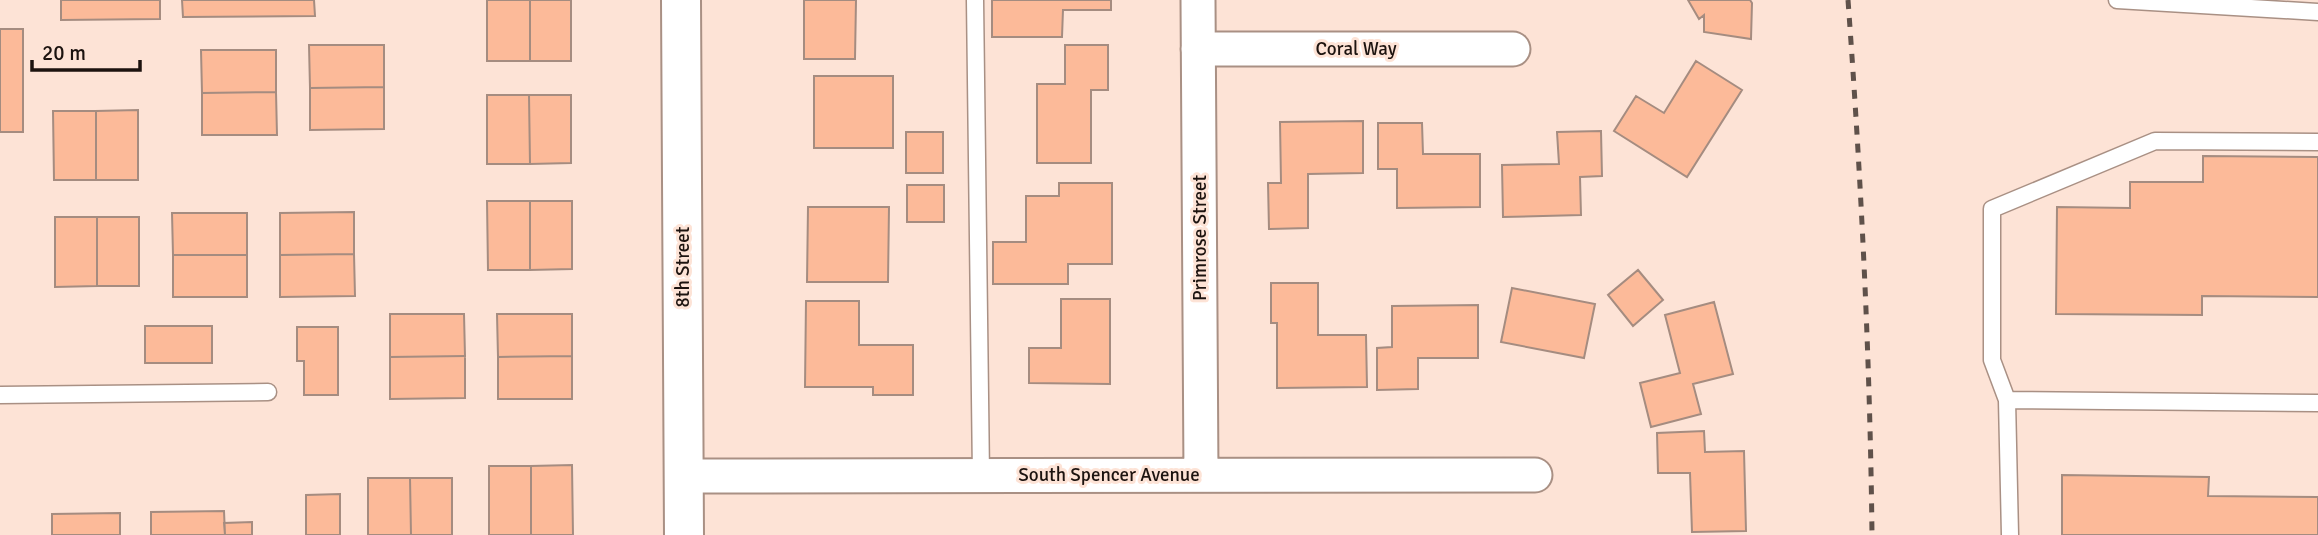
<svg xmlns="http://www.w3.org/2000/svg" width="2318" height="535" font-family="Signika,sans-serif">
<rect width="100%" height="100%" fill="#fde3d6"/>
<!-- building -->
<path fill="#fcba99" stroke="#a58c80" stroke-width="2" d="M61,0H160V19L61,20Z
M182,0H314L315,16L183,17Z
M487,0H530V61H487Z
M530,0H571V61H530Z
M804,0H856L855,59H804Z
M992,0H1111V10H1063L1062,37H992Z
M1688,0H1750L1752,3L1751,39L1704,32V15L1699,19Z
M0,29H23V132H0Z
M309,45H384V87L310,88Z
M1065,45H1108V90H1091V163H1037V84H1065Z
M201,50H276V92L202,93Z
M1696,61L1742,90L1687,177L1614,131L1636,96L1664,113Z
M814,76H893V148H814Z
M384,87V129L310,130V88Z
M276,92L277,135H202V93Z
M487,95H529L530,164H487Z
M529,95H571V163L530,164Z
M138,110V180H96V111Z
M53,111H96V180H54Z
M1363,121V173L1308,174V228L1269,229L1268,183H1281L1280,122Z
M1378,123H1422L1423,154H1480V207L1397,208V169H1378Z
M1601,131L1602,176L1580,177L1581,215L1503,217L1502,165L1559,164L1557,132Z
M906,132H943V173H906Z
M2203,156L2318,157V297L2202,296V315L2056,314L2057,207L2130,208V182H2203Z
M1059,183H1112V264H1068V284H993V242H1026V196H1059Z
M907,185H944V222H907Z
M487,201H530V270H488Z
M530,201H572V269L530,270Z
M808,207H889L888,282H807Z
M354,212V254L280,255V213Z
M172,213H247V255H173Z
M55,217H97V286L55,287Z
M97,217H139V286H97Z
M354,254L355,296L280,297V255Z
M173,255H247V297H173Z
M1638,270L1663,300L1633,326L1608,295Z
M1271,283H1318V335H1366L1367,387L1277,388V323H1271Z
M1512,288L1595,304L1584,358L1501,342Z
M1061,299H1110V384L1029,383V348H1061Z
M806,301H859V345H913V395H873V387H805Z
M1714,302L1733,374L1693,384L1701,414L1651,427L1640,383L1680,373L1665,315Z
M1478,305V358H1418V389L1377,390V348L1392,347V306Z
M390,314H464L465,356L390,357Z
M497,314H572V356L498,357Z
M145,326H212V363H145Z
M297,327H338V395H304V361H297Z
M465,356V398L390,399V357Z
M572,356V399H498V357Z
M1704,431L1705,452L1744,451L1746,531L1692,532L1690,473H1658L1657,433Z
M572,465L573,535H531V466Z
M489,466H531V535H489Z
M2062,475L2209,477L2208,496L2318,497V535H2062Z
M368,478H410L411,535H368Z
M410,478H452V535H411Z
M340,494V535H306V495Z
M224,511L225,535H151V512Z
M120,513V535H52V514Z
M252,522V535H225L224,523Z"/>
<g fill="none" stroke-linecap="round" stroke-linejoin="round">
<!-- service casing -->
<g stroke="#a99084" stroke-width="19">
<path id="service" d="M975,0L981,476
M2117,0L2318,12
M0,395L268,392
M2007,400L1992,360V209L2155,141L2318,142
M2010,535L2007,400L2318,403"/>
</g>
<!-- minor casing -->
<g stroke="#a99084" stroke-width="37">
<path id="minor" d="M1198,0L1201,475
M1198,49H1513
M684,476L1535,475"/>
</g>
<!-- tertiary casing -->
<g stroke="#a99084" stroke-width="42">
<path id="tertiary" d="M681,0L684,535"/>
</g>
<!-- service -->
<use href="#service" stroke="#fff" stroke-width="16"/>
<!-- minor -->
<use href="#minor" stroke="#fff" stroke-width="33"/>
<!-- tertiary -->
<use href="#tertiary" stroke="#fff" stroke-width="38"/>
<!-- rail -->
<path stroke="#5f514a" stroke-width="5" stroke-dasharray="9 9" stroke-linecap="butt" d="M1848,0C1861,178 1870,356 1872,535"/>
</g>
<g text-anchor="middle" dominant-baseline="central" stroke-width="6" stroke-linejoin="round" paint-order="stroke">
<!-- street labels -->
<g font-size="19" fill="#1c130f" stroke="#fde3d6">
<text x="1356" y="49">Coral Way</text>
<text transform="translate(1200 238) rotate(-90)">Primrose Street</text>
<text transform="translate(683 267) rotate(-90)">8th Street</text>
<text x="1109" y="475">South Spencer Avenue</text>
</g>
</g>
<!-- scale -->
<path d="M32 60v10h108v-10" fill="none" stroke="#1c130f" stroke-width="3.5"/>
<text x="42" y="60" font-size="21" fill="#1c130f" stroke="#fde3d6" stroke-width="5" paint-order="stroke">20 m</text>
</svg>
